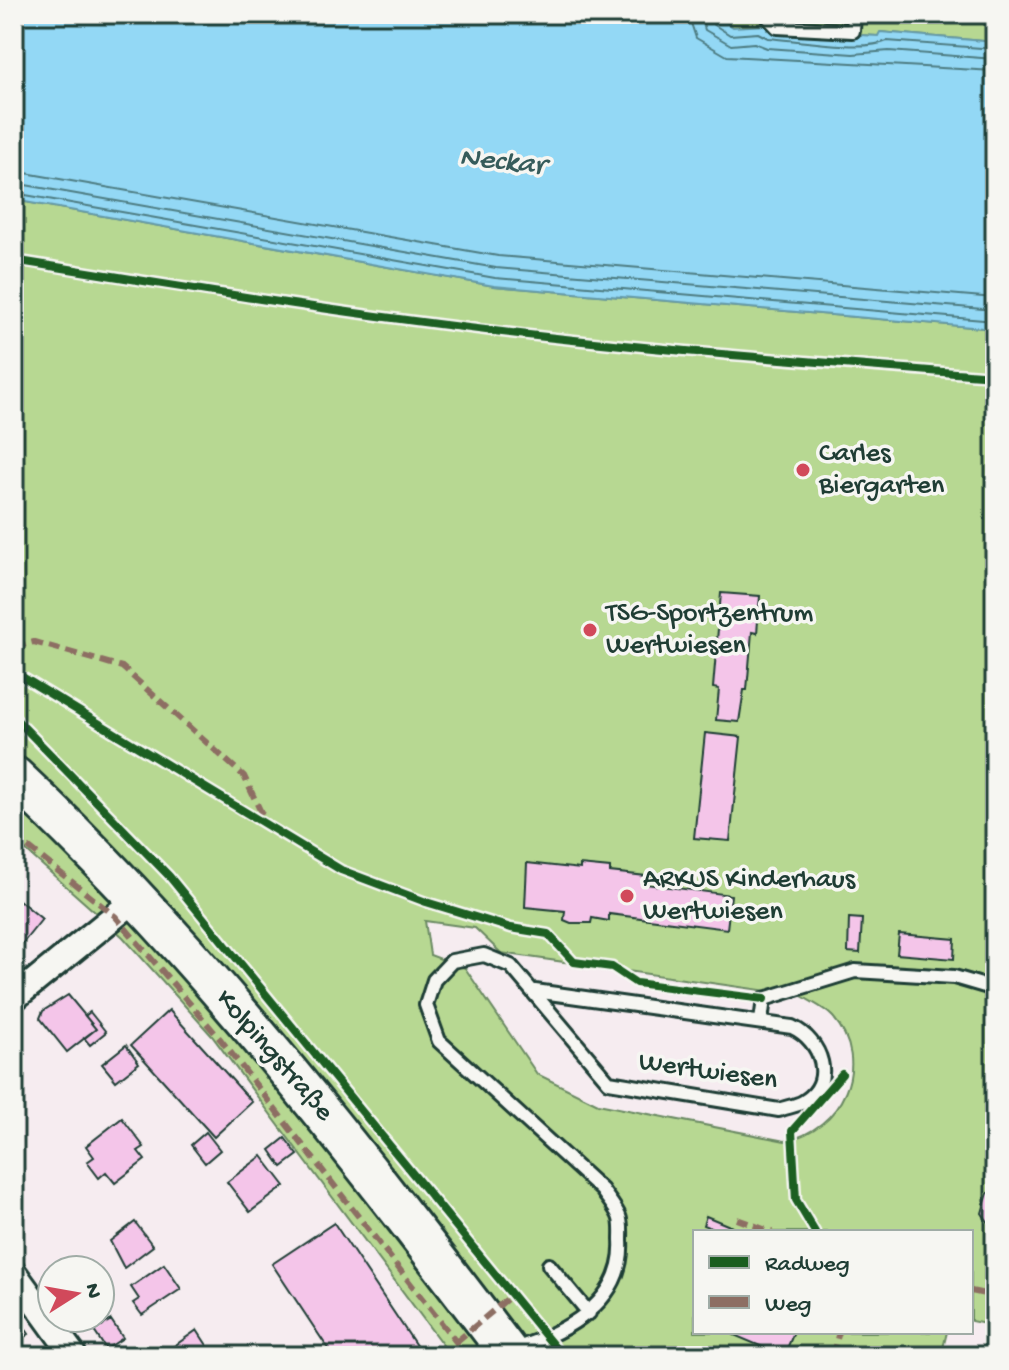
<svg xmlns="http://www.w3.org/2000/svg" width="1009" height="1370" font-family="'Gochi Hand',sans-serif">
<rect width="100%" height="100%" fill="#f6ecf0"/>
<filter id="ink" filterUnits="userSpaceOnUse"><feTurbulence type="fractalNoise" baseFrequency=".0125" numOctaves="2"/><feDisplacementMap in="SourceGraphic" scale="16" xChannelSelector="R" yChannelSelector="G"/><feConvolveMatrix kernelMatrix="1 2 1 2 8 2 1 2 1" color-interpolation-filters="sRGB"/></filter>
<g filter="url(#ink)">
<!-- green -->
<path fill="#b7d892" stroke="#6b8a63" stroke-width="2" fill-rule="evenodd" d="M668,14H995V42L881,32L878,36L766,30L767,25L733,27L720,18Z
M14,200L494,286L995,329V1326L971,1321V1232H695V1332H947L941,1356H451L212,1036L123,937L14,840ZM425,921L475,928L501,953L802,996C811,1002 825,1008 833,1017C874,1064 841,1130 785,1141L598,1104L537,1074L465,968L430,955Z"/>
<!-- water -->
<path fill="#93d8f5" stroke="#659aa8" stroke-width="2" d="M14,14H668L720,18L733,27L767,25V30L878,36L880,32L995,42V329L494,286L14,200Z"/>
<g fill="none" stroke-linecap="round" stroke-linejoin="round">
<!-- shore -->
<path stroke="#4d7b81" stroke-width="2" d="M688,14L696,38L727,56L995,71
M700,14L705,30L731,45L754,43L767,48L853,54L889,51L995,59
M710,14L713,24L730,35L758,33L768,38C796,40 864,52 887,41L995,49
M14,171L498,256L995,298
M14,183L496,268L995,310
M14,193L495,278L995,321"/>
</g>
<!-- building -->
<path fill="#f4c5e9" stroke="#1f3d34" stroke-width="2" d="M721,593L760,596L757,633L752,632L747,690H744L739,722L716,720L719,689L713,688Z
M705,733L741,737L730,841L694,838Z
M527,863L580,869V865L610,868V872L646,876L645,884L731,895L727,929L609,914V921L592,918L591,923H571L564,920L565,911L525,907Z
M14,896L42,919L14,954Z
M849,918L862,919L860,953L848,952Z
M899,934L955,939L954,959L897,954Z
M68,995L96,1029L67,1052L40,1018L43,1011Z
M169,1010L252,1102L214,1137L131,1045Z
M90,1012L106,1032L90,1045L84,1038L96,1029L85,1016Z
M126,1045L139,1063L116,1081L102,1064Z
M122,1118L144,1147L138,1151L145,1160L115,1183L106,1172L99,1178L87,1162L94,1157L86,1146Z
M206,1132L220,1150L205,1163L191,1145Z
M285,1138L298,1155L282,1167L270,1150Z
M262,1156L285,1186L250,1212L227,1182Z
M995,1191V1232L982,1213L988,1193Z
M706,1216L744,1232H721L703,1225Z
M135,1222L153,1246L124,1268L110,1241Z
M334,1223L423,1356H333L272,1264Z
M164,1264L181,1289L142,1315L133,1303L139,1299L131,1287Z
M14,1312L29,1334L14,1344Z
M111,1320L123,1338L106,1349L94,1331Z
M197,1330L214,1356H160Z
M735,1332H794L784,1356L734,1335Z"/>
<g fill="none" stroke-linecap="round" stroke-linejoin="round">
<!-- service casing -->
<g stroke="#1f3d34" stroke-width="18">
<path id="service" d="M765,14L777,27L853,31L854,14
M761,1021L764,999L855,971L954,977L995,989
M549,1265L589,1313
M514,1349C565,1333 625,1302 621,1240C621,1233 622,1223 619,1216C615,1207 607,1198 602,1190L439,1041L426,1005L434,980L452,961L484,955L511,966L609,1082L779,1110C786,1107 796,1106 803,1102C837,1082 821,1040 792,1027L535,991"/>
</g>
<!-- minor casing -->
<g stroke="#1f3d34" stroke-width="30">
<path id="minor" d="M14,998L137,898
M14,1273L74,1356"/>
</g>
<!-- primary casing -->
<g stroke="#1f3d34" stroke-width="44">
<path id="primary" d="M14,776C201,950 357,1154 511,1356"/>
</g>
<!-- service -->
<use href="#service" stroke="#f6f6f2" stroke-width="12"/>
<!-- minor -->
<use href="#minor" stroke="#f6f6f2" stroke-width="24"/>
<!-- primary -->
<use href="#primary" stroke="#f6f6f2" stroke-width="38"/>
<!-- quiet -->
<path stroke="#8d6e63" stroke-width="6" stroke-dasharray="12 6" stroke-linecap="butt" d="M14,647L34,642L122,667L244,776L266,823
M14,836L115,916L221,1040L467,1356
M737,1219L772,1232
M971,1291L995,1296
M456,1342L513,1294
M832,1356L839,1332"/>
<!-- cycleway casing -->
<g stroke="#f6f6f2" stroke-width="13">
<path id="cycleway" d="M14,260C174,286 333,312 494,331C660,351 828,363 995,376
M14,672L341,870L426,902L511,928L548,934L574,962L612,967L636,983L764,999
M14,717L169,876L562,1356
M815,1232L796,1200L792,1131L842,1074"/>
</g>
<!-- cycleway -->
<use href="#cycleway" stroke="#1b5e20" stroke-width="8"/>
</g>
</g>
<!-- markers -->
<g fill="#d1495b" stroke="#f6f6f2" stroke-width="3">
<circle cx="803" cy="470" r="8"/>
<circle cx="590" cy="630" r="8"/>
<circle cx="627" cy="896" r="8"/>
</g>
<g text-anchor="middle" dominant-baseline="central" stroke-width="7" stroke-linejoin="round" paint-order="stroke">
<!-- poi labels -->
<g font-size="28" fill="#1f3d34" stroke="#f6f6f2" text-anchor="start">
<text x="819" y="454">Carles<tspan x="819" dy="32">Biergarten</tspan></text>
<text x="606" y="614">TSG-Sportzentrum<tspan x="606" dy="32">Wertwiesen</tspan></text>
<text x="643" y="880">ARKUS Kinderhaus<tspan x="643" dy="32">Wertwiesen</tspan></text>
</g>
<!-- street labels -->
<g font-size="28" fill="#1f3d34" stroke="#f6f6f2">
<text transform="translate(274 1056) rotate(49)">Kolpingstraße</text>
<text transform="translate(708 1072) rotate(8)">Wertwiesen</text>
</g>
<!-- water labels -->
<g font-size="30" font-style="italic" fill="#365c5b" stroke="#f6f6f2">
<text transform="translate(502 163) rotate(6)">Neckar</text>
</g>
</g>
<!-- margin -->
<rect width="1009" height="1370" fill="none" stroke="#f6f6f2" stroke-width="48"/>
<rect x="24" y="24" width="961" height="1322" fill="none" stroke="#1f3d34" stroke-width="3" filter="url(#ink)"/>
<!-- legend -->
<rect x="693" y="1230" width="280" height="104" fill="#f6f6f2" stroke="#a0aca6" stroke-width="2"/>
<rect x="709" y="1256" width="40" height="12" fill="#1b5e20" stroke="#a0aca6" stroke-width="2"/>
<text x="765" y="1270" font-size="24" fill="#1f3d34">Radweg</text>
<rect x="709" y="1296" width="40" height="12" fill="#8d6e63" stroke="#a0aca6" stroke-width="2"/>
<text x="765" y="1310" font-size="24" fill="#1f3d34">Weg</text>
<!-- north arrow -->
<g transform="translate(76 1294) rotate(79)"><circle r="38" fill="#f6f6f2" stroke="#a0aca6" stroke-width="2"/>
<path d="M0-6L14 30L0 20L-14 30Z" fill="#d1495b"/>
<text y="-12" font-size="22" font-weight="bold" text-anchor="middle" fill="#1f3d34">N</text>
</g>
</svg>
